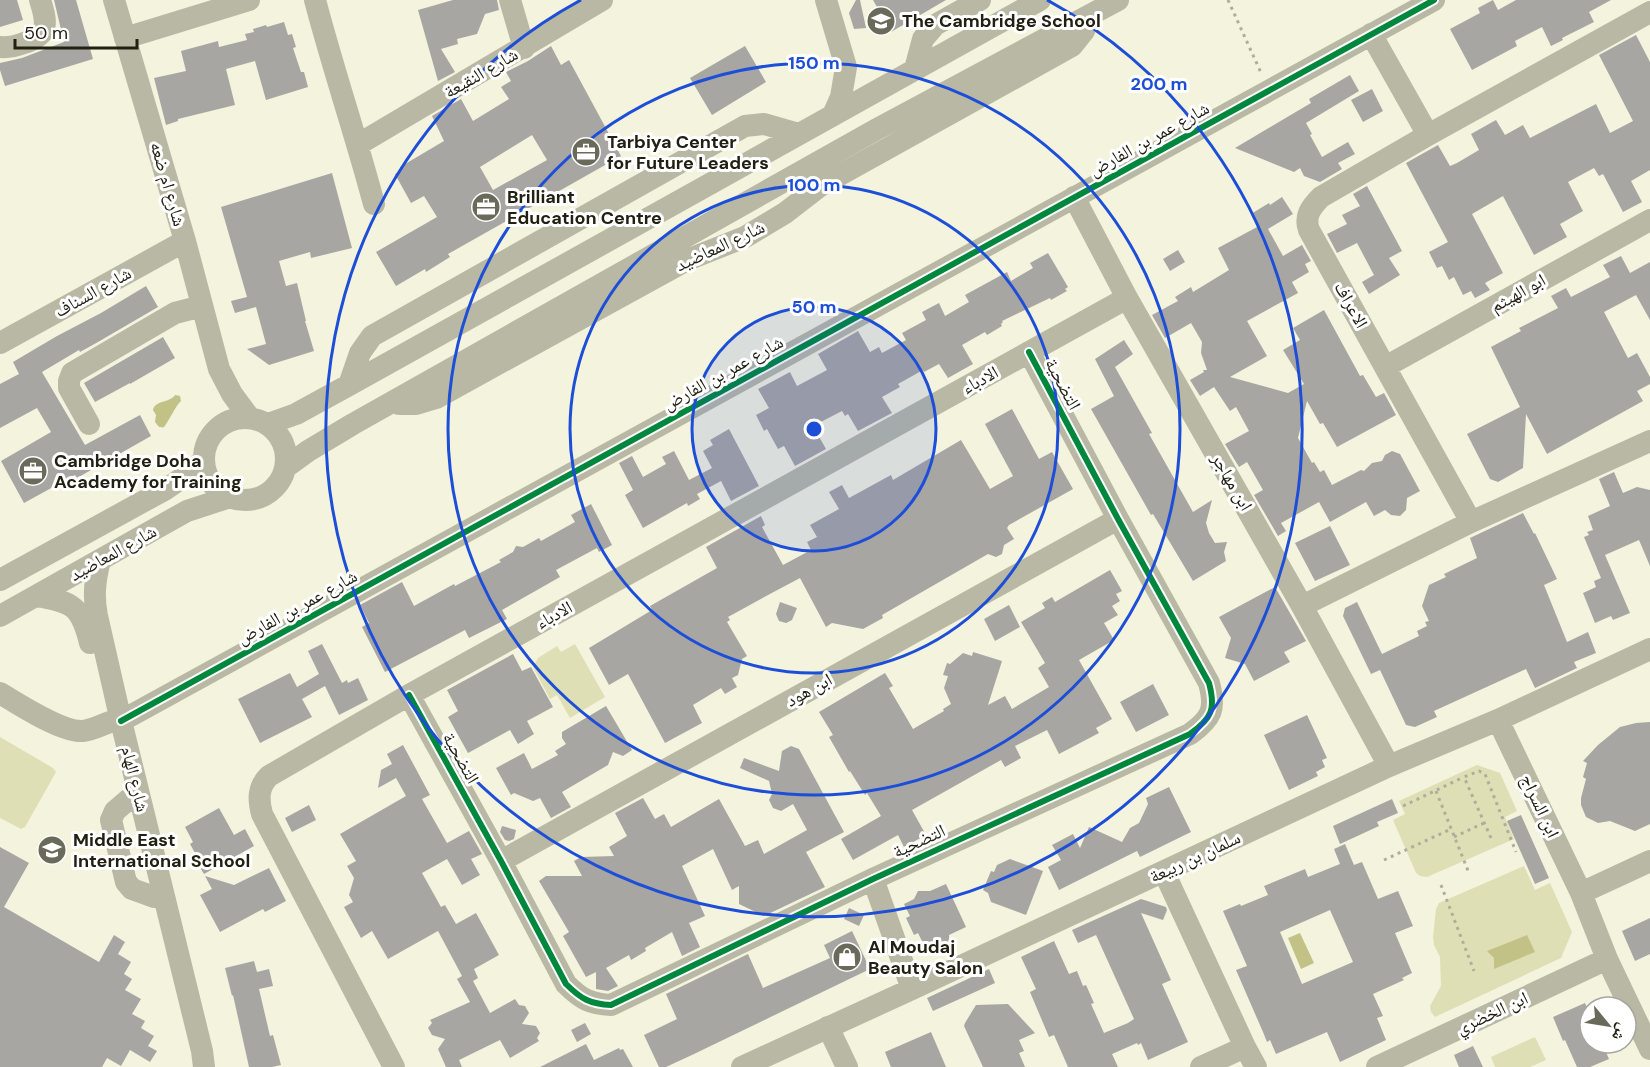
<svg xmlns="http://www.w3.org/2000/svg" width="1650" height="1067" font-family="'DM Sans','Noto Naskh Arabic',sans-serif">
<rect width="100%" height="100%" fill="#f3f3de"/>
<!-- green -->
<path fill="#dfdfb5" d="M575,644L605,697L570,718L557,695L550,699L533,667L538,658L557,646L561,652Z
M0,737L53,768L56,772L25,827L21,829L0,818Z
M1477,765L1500,773L1517,811L1505,817L1514,839L1427,877L1420,876L1416,873L1393,820L1405,814L1399,801Z
M1524,866L1535,890L1550,883L1572,932L1561,958L1435,1017L1431,1012L1430,1006L1441,986L1440,957L1434,945L1433,937L1436,909L1439,903Z
M1535,1037L1546,1060L1530,1067H1495L1491,1057Z"/>
<!-- water -->
<path fill="#c2c186" d="M175,395L180,396L181,401C176,405 166,426 164,427C162,428 160,427 159,427L155,422L156,415L153,410C155,400 170,403 175,395Z
M1300,933L1314,963L1301,969L1288,938Z
M1527,935L1535,952L1494,969V958L1487,951Z"/>
<!-- building -->
<path fill="#a8a6a2" fill-rule="evenodd" d="M0,0H17L23,20L0,27Z
M54,0H76L93,59L5,86L0,70V63L22,58L64,42Z
M453,0H497L499,10L485,14L477,34L457,39L458,44L441,49L455,72L438,81L418,10Z
M856,0H860L866,28L854,29L849,13Z
M873,0H946L891,32Z
M1493,0L1498,10L1516,0H1611L1589,12L1594,22L1562,38L1563,40L1551,46L1542,27L1515,41L1517,46L1472,70L1450,29L1480,13L1478,8Z
M284,22L288,35L292,34L296,47L293,48L301,72H304L308,87L266,100L255,61L226,69L235,105L178,119V121L166,125L154,78L186,71L181,51L218,41L219,47L247,40L245,34L254,32L253,29L266,25L267,27Z
M1636,35L1650,62V170L1631,181L1642,202L1623,212L1603,174L1599,176L1594,168L1568,182L1583,211L1560,224L1567,237L1534,255L1503,196L1472,214L1503,273L1485,283L1490,290L1475,298L1471,291L1463,295L1454,277L1449,280L1442,266L1437,268L1429,252L1448,242L1406,163L1438,145L1450,166L1457,163L1479,150L1471,134L1496,120L1505,135L1523,125L1530,138L1596,104L1610,133L1633,121L1599,55Z
M551,46L561,65L569,60L621,156L448,254L450,257L426,272L425,269L396,286L376,252L437,217L424,196L411,203L395,174L402,170L400,167L444,141L432,116L461,99L473,121L509,99L501,87L511,81L506,72L528,61ZM532,135L547,160L493,190L480,167Z
M745,46L766,82L712,115L690,78Z
M1350,75L1359,91L1306,123L1312,134L1310,135L1322,157L1348,142L1355,154L1338,163L1342,169L1320,182L1304,176L1300,168L1294,172L1235,148L1311,103L1309,99Z
M1372,89L1383,111L1363,122L1351,100Z
M332,173L352,248L311,258L310,252L279,261L286,286L297,283L306,321H305L314,351L269,365L247,349L266,344L256,307L235,313L231,301L247,297L221,207Z
M1367,186L1402,251L1389,258L1400,275L1369,294L1362,282L1374,275L1357,243L1337,253L1327,234L1347,224L1342,215L1360,206L1353,194Z
M1282,197L1293,214L1268,229L1283,256L1302,245L1311,261L1305,264L1309,272L1292,282L1298,293L1247,321L1267,356L1230,377L1288,393L1304,384L1283,350L1300,340L1293,328L1324,310L1360,376L1363,375L1376,397L1384,393L1396,415L1337,447L1323,423L1320,424L1307,401L1298,438L1312,463L1314,462L1320,472L1324,470L1332,485L1361,470L1364,471L1372,463L1382,461L1385,455L1392,451L1400,454L1420,491L1407,498L1406,510L1400,516L1391,515L1385,510L1374,516L1366,502L1330,522L1319,502L1281,523L1286,531L1278,536L1254,495L1263,490L1247,462L1239,467L1225,444L1249,431L1236,407L1230,411L1214,387L1200,396L1190,380L1204,372L1203,370H1207L1201,353L1202,342L1191,323L1165,338L1152,315L1178,301L1175,297L1191,287L1193,292L1229,270L1218,248L1259,226L1251,214L1269,203L1270,205Z
M1178,250L1185,262L1170,271L1163,259Z
M1048,253L1068,287L1065,289L1067,291L1051,300L1050,298L1002,321L1003,322L1001,324L1002,326L987,335L985,332L962,345L973,364L948,378L939,364L924,372L923,370L898,384L900,387L882,397L892,413L858,431L848,414L845,416L842,411L813,426L826,449L795,466L784,446L778,449L767,429L764,431L756,415L769,408L758,389L790,372L797,386L827,370L818,354L858,331L870,352L879,347L882,353L906,340L902,333L926,320L922,312L939,303L945,316L969,302L965,295L1007,272L1011,281L1033,268L1030,263Z
M1621,256L1630,273L1650,262V320L1636,295L1604,312L1628,358L1637,353L1650,377V384L1637,391L1643,401L1547,454L1526,414L1523,468L1498,482L1490,479L1467,434L1520,407L1491,347L1521,331L1519,328L1558,308L1551,296L1566,288L1571,297L1610,277L1603,265Z
M146,286L158,307L98,342L80,352L79,350L42,372L85,445L140,415L151,436L77,478L75,475L24,503L1,461L51,432L37,408L0,428V384L19,374L13,362L57,336L101,313Z
M163,337L175,358L130,384V383L95,402L84,383Z
M1124,340L1133,354L1115,367L1152,433L1149,434L1193,512L1212,500L1206,523L1209,533L1215,543L1227,542L1224,552L1226,561L1193,581L1153,514L1151,515L1091,409L1114,396L1095,359Z
M1012,409L1039,459L1052,452L1073,489L1009,525L1007,528L1014,539L1004,545L1002,554L996,557L988,554L882,615L883,618L863,629L832,623L826,627L800,578L768,595L728,617L730,620L727,622L747,656L742,659L738,675L732,678L737,687L725,694L721,688L693,705L702,723L665,743L628,674L609,685L589,648L652,610L650,606L717,568L706,547L761,516L765,525L762,527L783,565L811,550L807,542L817,537L810,525L839,509L829,492L842,485L849,498L891,475L893,480L961,440L990,489L1013,476L985,424Z
M729,429L759,486L731,501L721,481L697,494L700,499L688,506L687,503L643,528L625,495L633,490L619,463L632,456L643,477L666,464L662,457L674,451L689,480L712,468L703,451L713,445L710,440Z
M1614,472L1623,493L1637,487L1650,490V566L1639,540L1605,555L1630,613L1613,620L1611,616L1595,623L1583,593L1596,587L1594,581L1601,578L1584,537L1589,535L1587,532L1593,530L1588,516L1610,506L1599,479Z
M591,504L612,545L599,552L597,548L556,570L560,577L502,610L507,619L469,638L465,630L385,672L362,627L369,623L360,605L402,582L414,606L454,584L455,586L501,562L499,560L513,552L516,546L523,547L539,538L541,541L575,522L571,515Z
M1523,513L1534,534L1535,533L1557,579L1544,585L1567,642L1588,632L1596,653L1574,662L1577,668L1535,688L1526,669L1434,711L1437,717L1415,727L1406,725L1380,670L1371,674L1343,616L1345,608L1357,602L1382,654L1419,636L1417,631L1427,626L1425,622L1429,621L1422,606L1429,585L1446,577L1444,574L1477,558L1470,538Z
M1330,526L1350,565L1315,581L1295,543Z
M1110,570L1122,591L1116,594L1120,601L1112,606L1118,615L1104,623L1114,640L1079,660L1112,719L1096,728L1099,733L1059,754L1047,730L1015,746L1021,758L1005,767L1001,760L912,810L926,835L904,847L898,835L853,860L841,839L881,816L867,793L865,795L850,771L849,772L829,737L833,735L819,712L885,673L893,686L889,688L913,729L944,711L943,709L951,704L944,688L948,676L943,675L947,663L950,664L963,653L972,656L973,652L1002,661L988,705L1005,696L1012,709L1049,687L1038,668L1045,663L1021,622L1045,608L1042,603L1052,597L1055,602Z
M1275,587L1306,641L1284,652L1290,662L1254,681L1245,664L1225,658L1231,638L1219,617Z
M780,602L797,608L792,620L786,623L779,621L776,614Z
M1009,605L1020,627L995,641L984,619Z
M322,644L342,683L347,680L348,683L358,678L368,700L339,715L325,686L302,699L312,717L260,743L238,699L290,673L297,687L319,674L308,651Z
M513,654L522,671L531,667L553,707L527,721L534,734L518,744L510,730L468,753L448,717L458,711L447,690Z
M1153,684L1169,715L1136,732L1120,702Z
M606,706L632,750L623,756L613,752L608,765L562,792L571,807L551,818L540,798L533,801L514,793L511,795L496,768L524,753L532,769L558,755L555,751L566,744L562,738V732Z
M1307,715L1327,758L1322,760L1325,767L1316,772L1318,776L1289,790L1264,735Z
M1650,722V824L1635,831L1610,821L1598,823L1586,817L1581,805V798L1586,779L1583,777L1587,763L1583,761L1598,745L1620,727L1636,723Z
M403,745L430,795L422,799L447,843L469,831L482,854L471,859L480,875L462,885L447,859L422,873L441,907L445,905L456,924L476,913L499,955L474,969L478,978L473,981L490,1013L515,999L519,1005L525,1006L529,1013L522,1024L536,1026L540,1033L537,1038L539,1041L510,1058L500,1040L459,1060L462,1067H446L438,1049L445,1039L432,1035L428,1028L432,1023L430,1020L470,1002L457,979L462,976L438,931L388,959L372,931L361,938L344,907L353,902L349,895L354,878L347,866L356,861L340,834L406,796L396,778L378,788L381,770L392,764L387,754Z
M791,746L799,749L844,832L806,852L825,887L764,916L739,904V886L732,890L713,849L682,866L705,916L689,923L700,947L682,956L672,932L645,948L646,951L631,960L629,955L606,968L618,986L608,991L596,989V972L586,977L563,936L569,932L539,881L546,876H582L574,861L581,857L614,856L609,847L627,836L615,813L643,798L655,819L664,814L671,827L719,799L745,846L758,840L764,854L807,830L793,804L781,811L773,808L769,800L772,794L769,781L740,768L744,758L779,771L782,751Z
M1169,787L1191,832L1140,857L1137,851L1059,890L1048,867L1061,860L1052,845L1073,834L1080,848L1089,827L1122,842L1130,828L1139,823L1148,804L1146,798Z
M1392,799L1398,813L1377,822L1379,826L1340,844L1333,826Z
M309,805L316,820L292,832L285,818Z
M219,808L234,835L245,829L254,846L204,874L198,864L200,862L190,844L193,842L185,827Z
M1521,815L1549,878L1535,884L1507,821Z
M502,826L516,830L514,839L509,841L505,840L500,832Z
M1345,844L1354,865L1362,862L1378,899L1398,891L1413,926L1395,933L1412,973L1402,978L1404,980L1373,994L1383,1016L1377,1018L1386,1040L1340,1062L1327,1032L1276,1054L1270,1040L1267,1042L1263,1032L1236,970L1247,966L1223,911L1240,904L1241,906L1268,895L1264,886L1305,869L1308,877L1340,864L1334,849ZM1330,910L1353,962L1302,984L1280,932Z
M0,847L29,863L4,907L99,962L114,935L125,942L118,954L131,962L124,974L132,979L125,990L141,999L132,1014L145,1021L141,1028L154,1036L148,1046L157,1051L150,1062L130,1050L121,1066L107,1058L102,1067H0Z
M1010,859L1043,871L1026,915L991,902L988,893L983,890L991,871L994,872L997,865Z
M269,868L286,901L265,912L263,909L220,932L200,895L212,889L205,876L234,885Z
M946,884L966,927L949,935V943L942,946L933,943L925,947L918,933L914,935L906,918L910,916L904,904L914,899L918,891H930Z
M1141,899L1166,907L1167,910L1163,920L1141,913L1171,980L1162,984L1188,1042L1148,1060L1141,1043L1138,1045L1137,1043L1112,1054L1118,1067H1068L1054,1035L1049,1037L1030,992L1036,989L1021,957L1054,941L1069,974L1077,971L1083,986L1086,985L1094,1003L1091,1004L1104,1033L1128,1023L1134,1019L1096,935L1078,943L1072,930Z
M849,908L864,915L859,926L844,919Z
M1650,918V954L1635,961L1622,931Z
M852,931L870,969L694,1054L666,1067H659L644,1035L677,1019L666,994L748,954L763,988L830,958L824,945Z
M254,961L257,972L269,969L273,986L259,989L270,1036L273,1035L281,1065L272,1067H249L233,995L232,996L225,968Z
M989,969L995,983L933,1011L927,998Z
M1585,1003L1590,1015V1043H1602L1609,1059L1590,1067H1577L1565,1040L1563,1041L1553,1017Z
M1008,1004L1035,1033L1019,1040L1024,1051L1019,1053L1025,1067H983L964,1026L965,1023L976,1005Z
M585,1023L591,1034L577,1042L571,1030Z
M931,1032L946,1067H891L885,1052Z
M586,1044L594,1060L619,1048L620,1050L623,1049L633,1067H540Z
M1473,1046L1483,1067H1459L1454,1055Z"/>
<g fill="none" stroke-linecap="round" stroke-linejoin="round">
<!-- path -->
<path stroke="#aeae9e" stroke-width="3" stroke-dasharray="3 4.5" stroke-linecap="butt" d="M1228,0L1262,75
M1436,791L1469,873
M1403,806L1464,777
M1454,837L1484,823
M1491,838L1464,777L1479,771L1485,774L1516,852
M1384,860L1451,829
M1441,885L1474,971"/>
<!-- minor -->
<path stroke="#b8b8a4" stroke-width="22" d="M114,0L185,241L219,369L232,394L249,417
M315,0C333,69 356,136 374,204
M510,0L524,48
M826,0L846,67L841,97L833,115
M1371,34L1428,135
M125,38L249,0
M0,47C9,48 16,46 24,43C50,35 47,22 40,0
M915,69L923,39L935,25L980,0
M359,144L602,0
M1074,197L1127,298L1302,606L1389,766
M0,343L185,241
M1385,367L1650,220
M349,385L360,353L372,336L745,126L764,124L799,134
M399,404H416L436,398L687,260L745,237L785,213L820,186L1072,46L1084,31L1090,15
M204 459a41 41 0 1 1 82 0a41 41 0 1 1-82 0Z
M89,424L69,388V381L72,373L175,313L202,306
M268,424L296,414L349,385L1040,0
M286,467L308,451L353,424L877,129L1118,0
M1471,522L1309,230C1304,216 1311,207 1321,197L1428,135L1650,12
M100,560C95,580 93,596 97,616L121,721L202,1051L204,1067
M0,580L166,489L185,476L204,460
M36,596C73,602 81,606 90,643
M1302,606L1471,522L1650,441
M0,616L187,511L230,497
M0,693C18,704 63,733 83,731C92,730 101,725 110,722
M409,695L501,861L566,984C581,999 590,1004 611,1005L873,879L1190,734C1212,718 1216,709 1209,683L1118,519L1029,352
M1498,720L1581,893L1607,959L1650,1049
M121,721L1434,0
M129,799L115,811L111,820L126,882L132,889L154,897
M501,861L1118,519
M1164,872L1245,1047L1256,1067
M873,879L912,989
M1581,893L1650,861
M828,1027L847,1067
M394,1067L262,814C258,799 258,787 269,776L409,695L1127,298
M742,1067L912,989L1389,766L1498,720L1650,649
M1201,1067L1245,1047
M1377,1067L1607,959"/>
<!-- cycleway casing -->
<g stroke="#fff" stroke-width="10">
<path id="cycleway" d="M409,695L501,861L566,984C581,999 590,1004 611,1005L873,879L1190,734C1212,718 1216,709 1209,683L1118,519L1029,352
M121,721L1434,0"/>
</g>
<!-- cycleway -->
<use href="#cycleway" stroke="#00873e" stroke-width="6"/>
</g>
<!-- distance rings -->
<circle cx="814" cy="429" r="122" fill="#1d4ed8" fill-opacity=".12"/>
<g fill="none" stroke="#1d4ed8" stroke-width="3">
<circle cx="814" cy="429" r="122"/>
<circle cx="814" cy="429" r="244"/>
<circle cx="814" cy="429" r="366"/>
<path d="M1047 0A488 488 0 1 1 581 0"/>
</g>
<!-- icons -->
<defs>
<g id="school-disc" transform="scale(1.5)"><circle r="9.5" fill="#6a6a5a" stroke="#fff"/><path d="M0-5L7-2L0 1L-7-2ZM-4 1L0 2.5L4 1V4Q0 6-4 4Z" fill="#fff"/></g>
<g id="office-disc" transform="scale(1.5)"><circle r="9.5" fill="#6a6a5a" stroke="#fff"/><path d="M-6-3h4V-5.5h4V-3h4V5H-6ZM-1-4.5V-3h2v-1.5ZM-6 0V1H6V0Z" fill="#fff"/></g>
<g id="shop-disc" transform="scale(1.5)"><circle r="9.5" fill="#6a6a5a" stroke="#fff"/><path d="M-5-2.5h2.3a2.7 3.5 0 0 1 5.4 0H5L5.5 6h-11ZM-1.5-2.5h3a1.5 2.3 0 0 0-3 0Z" fill="#fff"/></g>
</defs>
<g fill-rule="evenodd">
<use href="#school-disc" x="881" y="21"/>
<use href="#office-disc" x="586" y="152"/>
<use href="#office-disc" x="486" y="207"/>
<use href="#office-disc" x="33" y="471"/>
<use href="#school-disc" x="52" y="850"/>
<use href="#shop-disc" x="847" y="957"/>
</g>
<g text-anchor="middle" dominant-baseline="central" stroke-width="6" stroke-linejoin="round" paint-order="stroke">
<!-- poi labels -->
<g font-size="18" font-weight="bold" fill="#202013" stroke="#fff" text-anchor="start">
<text x="902" y="21">The Cambridge School</text>
<text x="607" y="142">Tarbiya Center<tspan x="607" dy="21">for Future Leaders</tspan></text>
<text x="507" y="197">Brilliant<tspan x="507" dy="21">Education Centre</tspan></text>
<text x="54" y="461">Cambridge Doha<tspan x="54" dy="21">Academy for Training</tspan></text>
<text x="73" y="840">Middle East<tspan x="73" dy="21">International School</tspan></text>
<text x="868" y="947">Al Moudaj<tspan x="868" dy="21">Beauty Salon</tspan></text>
</g>
<!-- street labels -->
<g font-size="18" fill="#202013" stroke="#fff">
<text transform="translate(481 73) rotate(-30)">شارع النقيعة</text>
<text transform="translate(1149 139) rotate(-29)">شارع عمر بن الفارض</text>
<text transform="translate(168 184) rotate(74)">شارع ام ضعه</text>
<text transform="translate(720 246) rotate(-25)">شارع المعاضيد</text>
<text transform="translate(93 292) rotate(-29)">شارع السناف</text>
<text transform="translate(1518 293) rotate(-29)">ابو الهيثم</text>
<text transform="translate(1351 305) rotate(61)">الاعراف</text>
<text transform="translate(723 373) rotate(-29)">شارع عمر بن الفارض</text>
<text transform="translate(980 380) rotate(-29)">الادباء</text>
<text transform="translate(1063 384) rotate(62)">التضحية</text>
<text transform="translate(1232 482) rotate(60)">ابن مهاجر</text>
<text transform="translate(113 553) rotate(-29)">شارع المعاضيد</text>
<text transform="translate(297 607) rotate(-29)">شارع عمر بن الفارض</text>
<text transform="translate(554 615) rotate(-29)">الادباء</text>
<text transform="translate(809 690) rotate(-29)">ابن هود</text>
<text transform="translate(461 758) rotate(61)">التضحية</text>
<text transform="translate(135 779) rotate(76)">شارع الهام</text>
<text transform="translate(1540 806) rotate(65)">ابن السراج</text>
<text transform="translate(919 841) rotate(-25)">التضحية</text>
<text transform="translate(1195 857) rotate(-25)">سلمان بن ربيعة</text>
<text transform="translate(1492 1013) rotate(-25)">ابن الخضري</text>
</g>
</g>
<circle cx="814" cy="429" r="9" fill="#1d4ed8" stroke="#fff" stroke-width="3"/>
<g font-size="18" text-anchor="middle" font-weight="bold" fill="#1d4ed8" stroke="#fff" stroke-width="6" stroke-linejoin="round" paint-order="stroke">
<text x="814" y="69">150 m</text>
<text x="1159" y="90">200 m</text>
<text x="814" y="191">100 m</text>
<text x="814" y="313">50 m</text>
</g>
<!-- north arrow -->
<g transform="translate(1608 1025) rotate(120)"><circle r="28" fill="#ffffff" stroke="#a6a6a1" stroke-width="1.5"/>
<path d="M0-4.5L10 22L0 15L-10 22Z" fill="#6a6a5a"/>
<text y="-9" font-size="16" font-weight="bold" text-anchor="middle" fill="#202013">ش</text>
</g>
<!-- scale -->
<path d="M15 39v9h122v-9" fill="none" stroke="#202013" stroke-width="3"/>
<text x="24" y="39" font-size="18" fill="#202013" stroke="#ffffff" stroke-width="4.5" paint-order="stroke">50 m</text>
</svg>
